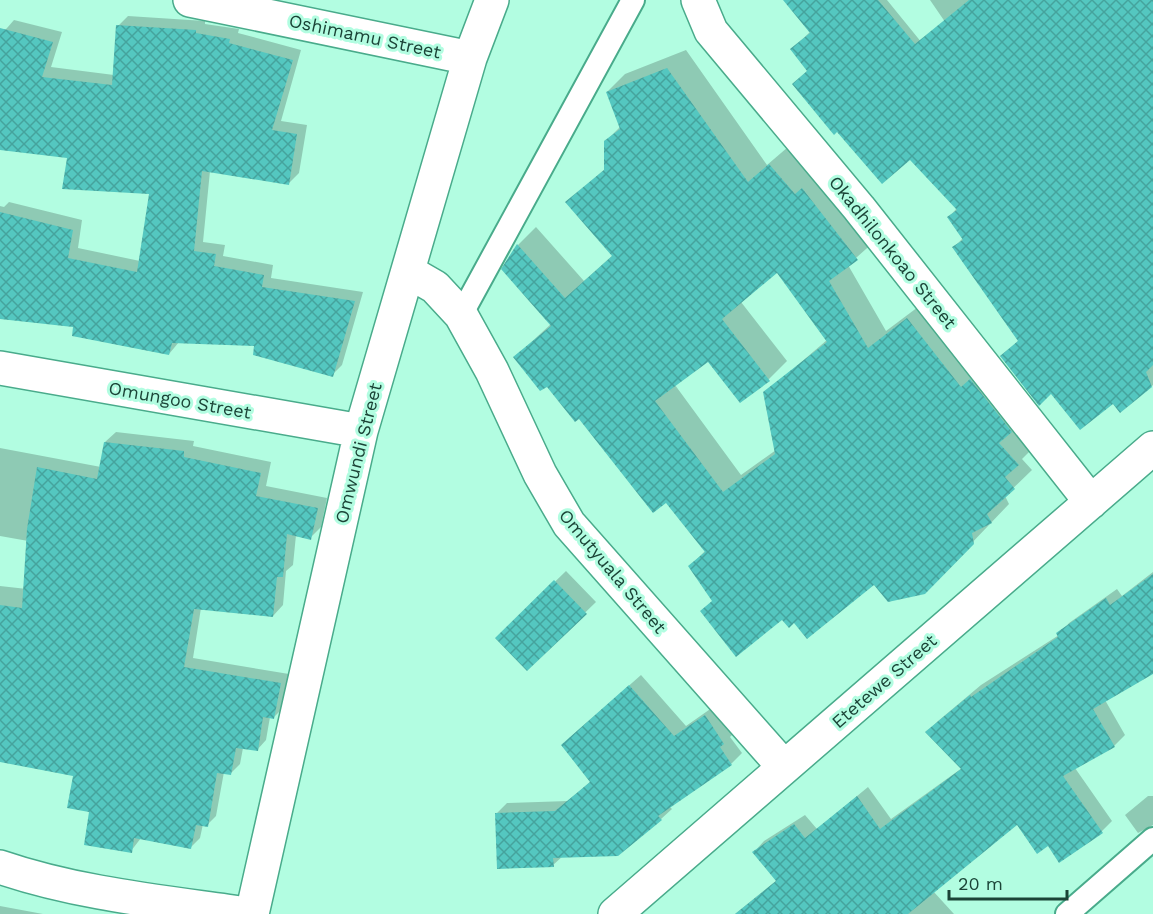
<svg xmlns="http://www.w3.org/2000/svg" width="1153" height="914" font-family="'Work Sans',sans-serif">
<defs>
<pattern id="building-cross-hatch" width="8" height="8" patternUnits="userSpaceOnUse" patternTransform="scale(1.5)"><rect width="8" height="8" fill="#54c7c0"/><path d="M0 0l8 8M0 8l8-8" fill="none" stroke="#45a39d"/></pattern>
</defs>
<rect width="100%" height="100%" fill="#b2fde1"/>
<!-- shadow -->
<path fill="#0003" fill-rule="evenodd" d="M785,0H887L957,86L978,70L930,0H1153V385L1120,411L1113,402L1051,392L1002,356L1019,340L954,247L963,238L949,217L957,208L910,158L794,84L808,70L792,49L811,31Z
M128,16L205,21V24L239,29L238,33L301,50L281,121L307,125L299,173L289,183L210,171L203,242L225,245L223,256L273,265L271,278L363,292L342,365L332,375L255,344L179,342L169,354L75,325L0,318V206L4,207L9,202L82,220L78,248L140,261L151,192L69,156L0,148V36L14,20L62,32L51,67L114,75L118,26Z
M686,50L767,165L788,147L875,241L848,265L886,331L926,301L1036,445L1022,459L1032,470L1005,496L1009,504L925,592L874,583L794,621L713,600L690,566L705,551L666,501L547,385L515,357L551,324L503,269L518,245L536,227L584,281L613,255L567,202L606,168L605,142L621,126L607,92L625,74ZM778,271L827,340L765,393L776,450L741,475L675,385L708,360L740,401L769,379L787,361L741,302Z
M116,432L194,441L193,446L271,462L266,486L327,498L321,527L310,538L296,535L293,565L286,571L283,605L273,616L201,608L193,658L289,674L283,708L274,717H270L266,740L257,750L243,748L240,764L231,773L224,772L216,816L207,825L203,824L200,838L191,847L141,838L131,851L90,810L74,774L0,761V586L198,608L203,572L0,536V439V448L101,467L105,442Z
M566,571L596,602L527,669L497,638Z
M1153,572V672L1105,700L1125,735L1114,746L1075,768L1112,821L1102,831L1048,844L1017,823L933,891L954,914H735L777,880L754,852L764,841L805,815L817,829L868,787L891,819L962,768L927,732L938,721L981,685L1059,635L1069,623L1117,589L1122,596Z
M641,675L686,726L716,705L734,733L730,737L742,753L731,764L669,806L672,809L661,819L563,856L553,865L496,814L507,803L568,801L591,781L573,735Z
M1148,796H1153V825L1138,833L1125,815Z
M0,906L43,914H0Z"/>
<!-- building -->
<path fill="url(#building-cross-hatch)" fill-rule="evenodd" d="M783,0H878L915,44L969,0H1153V365L1146,372L1152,387L1120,413L1113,404L1080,430L1051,394L1039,406L1000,356L1018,341L952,247L963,240L947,217L957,210L910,160L882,184L837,132L834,135L792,84L807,71L790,49L810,33Z
M116,25L196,30V33L230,39L229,43L293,60L272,130L297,134L289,185L202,171L194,251L216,254L214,266L264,275L262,287L355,301L333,377L253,355L254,346L172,343L169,355L72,336L73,327L0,319V212L73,230L68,258L137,272L149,194L62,189L67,158L0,150V28L53,42L42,77L112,85Z
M667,68L748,182L769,164L795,194L802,188L858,260L829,281L868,348L907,318L961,387L970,379L1012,432L999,443L1019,465L1005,477L1015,489L987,514L992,523L972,533L974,544L925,594L888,602L874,585L807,639L794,623L789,628L782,620L736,657L700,611L712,601L688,566L705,552L666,503L653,513L579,419L575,422L547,387L540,391L513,357L551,326L501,269L517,244L565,298L612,256L565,202L604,170V141L620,129L606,92ZM777,273L827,342L763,392L775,454L723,492L655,401L708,362L740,403L770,381L722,319Z
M104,442L184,451V457L261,473L256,496L318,508L311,540L287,534L283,577H277L273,617L194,609L184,667L281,683L274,719L263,717L258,751L236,748L231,775L217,773L208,827L196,825L191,849L134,838L132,853L84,845L89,812L67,808L73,776L0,762V605L22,608L27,529L37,467L97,479Z
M1153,574V674L1093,709L1115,747L1063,776L1103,833L1059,863L1048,846L1037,854L1017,825L908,914H735L776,881L752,852L794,824L805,838L857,796L880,829L961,769L925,732L970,695L971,697L1058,637L1056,633L1106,598L1110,605Z
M554,580L587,614L527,671L495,638Z
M629,685L674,736L705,715L724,744L720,747L732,765L658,816L662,820L618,856L553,858L554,867L497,869L495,813L555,811L590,782L561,745Z"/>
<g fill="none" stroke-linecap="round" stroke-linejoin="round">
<!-- service casing -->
<g stroke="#49ab8b" stroke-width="26">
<path id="service" d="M461,315L633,0
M1067,914L1153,839"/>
</g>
<!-- minor casing -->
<g stroke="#49ab8b" stroke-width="36">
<path id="minor" d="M190,0L470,58
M698,0L711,31L859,208L1091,502
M409,272L435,287L461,315L492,371L540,474L569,524L784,767
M0,368L361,431
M0,867C79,894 165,902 247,914
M252,914L361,431L470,58L492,0
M615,914L1153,448"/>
</g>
<!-- service -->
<use href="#service" stroke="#fff" stroke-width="22"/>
<!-- minor -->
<use href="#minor" stroke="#fff" stroke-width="33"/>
</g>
<g text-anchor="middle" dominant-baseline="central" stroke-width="6" stroke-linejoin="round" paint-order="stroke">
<!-- street labels -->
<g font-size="18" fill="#1b4437" stroke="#b2fde1">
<text transform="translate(365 36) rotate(12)">Oshimamu Street</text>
<text transform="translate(893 252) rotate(51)">Okadhilonkoao Street</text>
<text transform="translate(180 400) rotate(10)">Omungoo Street</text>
<text transform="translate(358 453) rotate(-76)">Omwundi Street</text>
<text transform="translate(613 571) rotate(50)">Omutyuala Street</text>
<text transform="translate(884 681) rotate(-41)">Etetewe Street</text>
</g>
</g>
<!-- scale -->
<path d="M949 890v9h118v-9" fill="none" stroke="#1b4437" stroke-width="3"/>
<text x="958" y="890" font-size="18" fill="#1b4437" stroke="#b2fde1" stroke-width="4.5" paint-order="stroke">20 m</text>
</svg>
